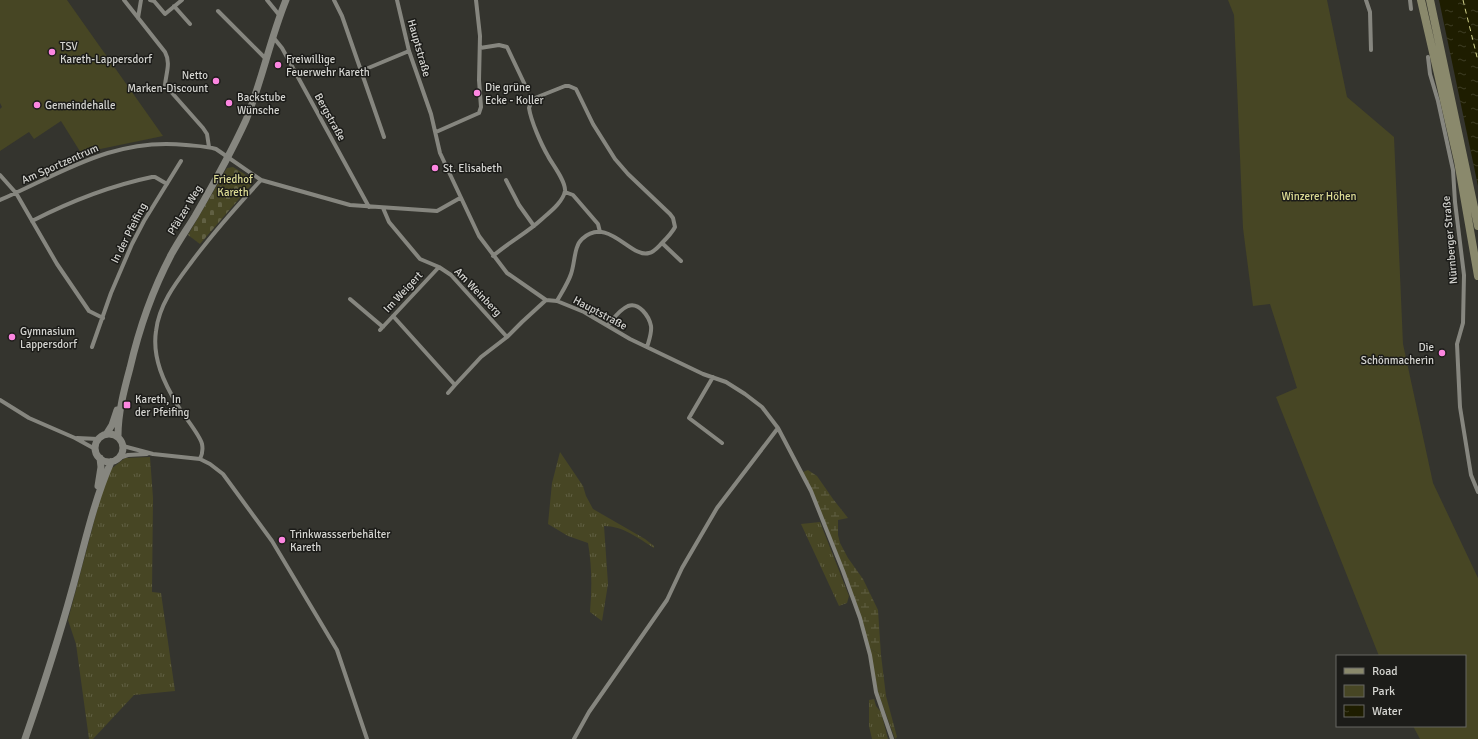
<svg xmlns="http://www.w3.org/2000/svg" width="1478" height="739" font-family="Signika,sans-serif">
<defs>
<pattern id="grass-tufts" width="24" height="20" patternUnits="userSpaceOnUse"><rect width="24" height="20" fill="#474624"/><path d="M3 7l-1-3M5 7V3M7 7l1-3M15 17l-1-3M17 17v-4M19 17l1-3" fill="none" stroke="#616043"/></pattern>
<pattern id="wetland-marsh" width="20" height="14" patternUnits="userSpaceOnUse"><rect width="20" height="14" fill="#474624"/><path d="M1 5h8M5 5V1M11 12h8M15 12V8" fill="none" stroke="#616043"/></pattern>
<pattern id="cemetery-stones" width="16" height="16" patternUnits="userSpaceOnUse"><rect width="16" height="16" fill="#474624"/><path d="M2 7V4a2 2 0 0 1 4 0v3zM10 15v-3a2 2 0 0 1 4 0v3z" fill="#616043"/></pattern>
<pattern id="water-ripples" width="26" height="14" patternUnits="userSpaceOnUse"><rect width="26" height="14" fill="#1e1d00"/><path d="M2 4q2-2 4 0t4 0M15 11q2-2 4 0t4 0" fill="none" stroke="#3e3d24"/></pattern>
</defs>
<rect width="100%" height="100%" fill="#34342e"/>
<!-- grass -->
<path fill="url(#grass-tufts)" d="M560,452L583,486L586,496L593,509L645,539L654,546V548C638,538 623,526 604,526L608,584L602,621L590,612C592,589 592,566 588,543L568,536L548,524L552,483Z
M150,457L153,498L152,592L161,593L175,691L134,695L93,739H89L76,644L68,620L103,488L111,469L125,458Z
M820,522L849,596L847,603L839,606L801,524Z
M869,648L881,655L886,696L897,737L895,739L878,692Z
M874,699L876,706L881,712L888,739H872L869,726V700Z"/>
<!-- wetland -->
<path fill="url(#wetland-marsh)" d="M808,470L817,476L833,499L848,518L838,520V535L840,543L848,558L863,579L878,610L881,655L869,648L859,610L803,472Z"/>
<!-- cemetery -->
<path fill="url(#cemetery-stones)" d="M233,167L251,178L252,184L200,244L188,235L227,168Z"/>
<!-- park -->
<path fill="#474624" d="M0,0H67L163,136L81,153L61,121L34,139L29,132L0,151V109L2,107L0,103Z
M1228,0H1327L1347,97L1394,137L1403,344L1433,483L1478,578V739H1420L1413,726H1465V656H1379L1276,397L1297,388L1270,304L1253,306L1243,228L1234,15Z"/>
<!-- water -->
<path fill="url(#water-ripples)" d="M1439,0H1478V186Z"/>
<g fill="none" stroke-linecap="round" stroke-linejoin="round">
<!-- ferry -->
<path stroke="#d3d38b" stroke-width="1" stroke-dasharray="5 4" stroke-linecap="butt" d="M1463,0L1478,61"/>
<!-- minor -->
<path stroke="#86867f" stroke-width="4" d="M124,0L165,52C171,63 166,73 165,85L203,128L207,134L209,147
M150,0L154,1L165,14L182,0
M267,0L280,16
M334,0L342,16L384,137
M397,0L409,51L431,114L440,153L479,236L507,273L546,300L557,301L584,312L630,339L703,374L726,382L745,394L762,407L778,428L811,491L843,571L860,618L870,655L876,692L892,739
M1366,0L1370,12L1371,50
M1410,0L1411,9
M174,6L190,24
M218,11L266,59
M138,18L141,0
M273,37L282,48L369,207
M480,48L499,45L507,47L525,85
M1428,57L1430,74L1438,101L1453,170L1455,202L1464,275L1463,323L1457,344L1460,407L1471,475L1478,492
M361,71L409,51
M436,132L479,113L481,107L479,80L480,36L476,0
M0,175L16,193L57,264L89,311L103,318
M506,180L519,205L534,226
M565,192L573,195L598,224L600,232
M0,200C62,173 114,137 186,145C196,146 206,146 216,149L261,180L350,205L437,211L460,198
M383,208L389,222L420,259L439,267L451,275L507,337L522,322L546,300
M32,221C71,201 109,186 152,177H155L167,184
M662,243L681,261
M493,256C509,242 527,233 542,219C550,212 563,202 565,191C566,181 552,164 548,156C541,144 531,121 529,108L532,100L535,98L565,86H569L576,89L593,124L615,159L628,174L670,214L673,218L675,227C672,233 666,239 661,244C658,247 654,252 649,253C631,259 608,215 582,239C574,246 575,263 571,274C568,283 562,292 557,301
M350,299L383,327
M393,316L455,385L481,357L507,337
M608,325C614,318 619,310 628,306C639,302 649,316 651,326C652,333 649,340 647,347
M380,330L439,267
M92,347L111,293L132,244L144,221L181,161
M713,377L689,418L722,443
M448,393L455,385
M0,400L29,418L75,438L95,449
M77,438L98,439
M123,446L153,454L200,459L210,464L223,474L272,541L337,650L367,739
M119,458L128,455L147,454
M200,459C202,455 203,449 202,444C200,435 183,415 178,406C164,383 152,358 156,331C159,305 175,284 190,264C212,234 236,207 261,180
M574,739L589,712L667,600L682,568L717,508L778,428"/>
<!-- tertiary -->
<path stroke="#86867f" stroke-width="7" d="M107,433L112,425L117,410
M95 448a14 14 0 1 1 28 0a14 14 0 1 1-28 0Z
M118,436C118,413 124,390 130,368C139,329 152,291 171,255C178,242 187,229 195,216C213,185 231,153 246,120C262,81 270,39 286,0
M98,486L101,467L100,458
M25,739C42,690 58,641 72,590C84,547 93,503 111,462"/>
<!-- secondary -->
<path stroke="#8a896c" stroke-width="8" d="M1421,0L1458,161L1478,276
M1430,0L1478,226"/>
</g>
<!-- markers -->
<g fill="#fd86e1" stroke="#1c1c19" stroke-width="1.5">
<circle cx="52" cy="52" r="4"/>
<circle cx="278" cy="65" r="4"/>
<circle cx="216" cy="81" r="4"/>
<circle cx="477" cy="93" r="4"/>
<circle cx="229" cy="103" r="4"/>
<circle cx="37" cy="105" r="4"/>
<circle cx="435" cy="168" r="4"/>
<circle cx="12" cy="337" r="4"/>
<circle cx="1442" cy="353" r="4"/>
<rect x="123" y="401" width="8" height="8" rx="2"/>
<circle cx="282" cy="540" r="4"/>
</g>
<g text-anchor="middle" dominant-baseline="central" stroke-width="3" stroke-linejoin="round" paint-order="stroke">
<!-- poi labels -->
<g font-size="11" fill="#d4d4d0" stroke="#1c1c19" text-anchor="start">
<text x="60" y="46">TSV<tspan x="60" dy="13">Kareth-Lappersdorf</tspan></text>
<text x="286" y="59">Freiwillige<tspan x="286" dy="13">Feuerwehr Kareth</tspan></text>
<text x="208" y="75" text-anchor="end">Netto<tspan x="208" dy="13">Marken-Discount</tspan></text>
<text x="485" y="87">Die grüne<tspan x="485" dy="13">Ecke - Koller</tspan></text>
<text x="237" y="97">Backstube<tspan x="237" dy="13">Wünsche</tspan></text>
<text x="45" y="105">Gemeindehalle</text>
<text x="443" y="168">St. Elisabeth</text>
<text x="20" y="331">Gymnasium<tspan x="20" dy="13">Lappersdorf</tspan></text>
<text x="1434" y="347" text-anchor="end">Die<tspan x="1434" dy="13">Schönmacherin</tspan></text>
<text x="135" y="399">Kareth, In<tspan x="135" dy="13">der Pfeifing</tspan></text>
<text x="290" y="534">Trinkwassserbehälter<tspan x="290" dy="13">Kareth</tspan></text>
</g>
<!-- street labels -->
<g font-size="11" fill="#d4d4d0" stroke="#1c1c19">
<text transform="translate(419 48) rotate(74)">Hauptstraße</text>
<text transform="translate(330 117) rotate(61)">Bergstraße</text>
<text transform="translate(60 164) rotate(-24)">Am Sportzentrum</text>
<text transform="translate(185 210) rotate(-59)">Pfälzer Weg</text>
<text transform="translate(129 233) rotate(-63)">In der Pfeifing</text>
<text transform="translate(1450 240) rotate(-95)">Nürnberger Straße</text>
<text transform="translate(403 292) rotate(-47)">Im Weigert</text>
<text transform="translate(478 292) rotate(46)">Am Weinberg</text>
<text transform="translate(600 313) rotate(28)">Hauptstraße</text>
</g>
<!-- park labels -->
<g font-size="11" fill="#dcdb94" stroke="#1c1c19">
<text x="233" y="179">Friedhof<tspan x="233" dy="13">Kareth</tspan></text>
<text x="1319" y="196">Winzerer Höhen</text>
</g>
</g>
<!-- legend -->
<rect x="1336" y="655" width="130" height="72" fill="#1c1c19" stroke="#666662"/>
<rect x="1344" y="668" width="20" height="6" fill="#8a896c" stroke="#666662"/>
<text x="1372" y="675" font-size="12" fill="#d4d4d0">Road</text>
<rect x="1344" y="685" width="20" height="12" fill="#474624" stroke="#666662"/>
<text x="1372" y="695" font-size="12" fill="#d4d4d0">Park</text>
<rect x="1344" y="705" width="20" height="12" fill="url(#water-ripples)" stroke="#666662"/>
<text x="1372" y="715" font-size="12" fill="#d4d4d0">Water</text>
</svg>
